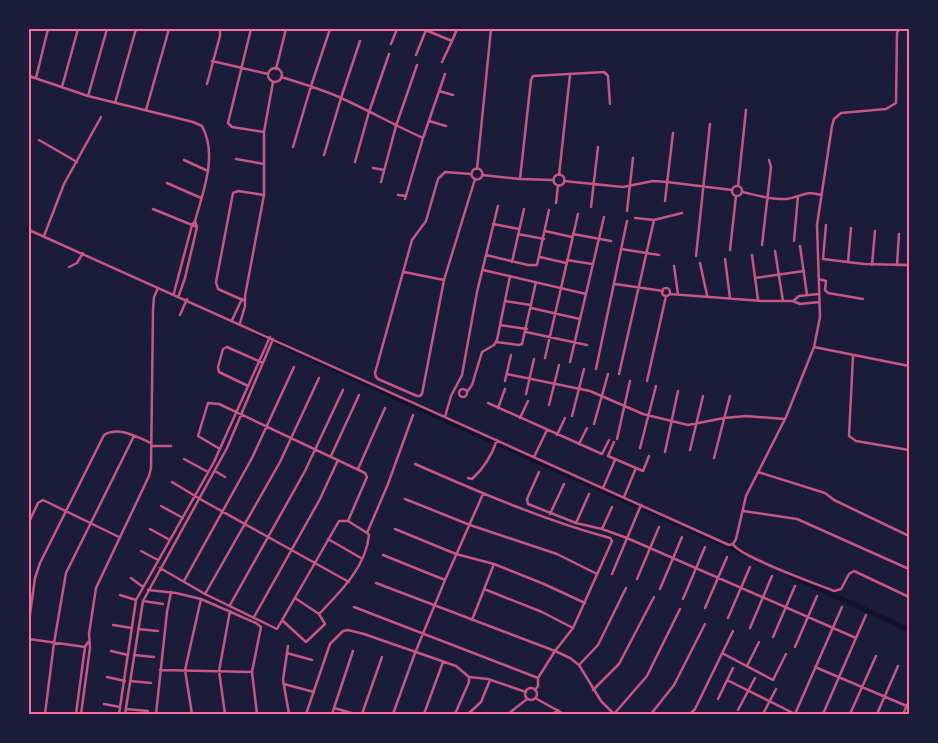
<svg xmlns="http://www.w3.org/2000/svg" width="938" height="743" font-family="'Zilla Slab',serif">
<rect width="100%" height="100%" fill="#1b1b3a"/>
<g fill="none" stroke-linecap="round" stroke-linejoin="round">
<!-- canal -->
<path stroke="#12122b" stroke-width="5" d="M255,332L449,422L744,553
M790,575L909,630"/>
<!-- minor -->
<path stroke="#c65784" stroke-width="2.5" d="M251,29L228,123L232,127L264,132
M423,29L452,41
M391,44L397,29
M416,55L426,30
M212,61L268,74
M442,62C447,51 453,40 457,29
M268 75a7 7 0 1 1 14 0a7 7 0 1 1-14 0Z
M276,69L286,29
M29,76L88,96L193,122L202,126C218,155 203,192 195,221L192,225L174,293
M281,77C301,83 320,89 339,97C368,110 394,125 423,138
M36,78L48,29
M207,84L220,36V29
M62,87L78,29
M439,91L453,95
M88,96L107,29
M115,103L136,29
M146,110L169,29
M429,121L446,126
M39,140L77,162
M293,147L311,86L330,29
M324,155L341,98L360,41
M236,159L264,164
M184,160L208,171
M355,162L369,112L389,54
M373,168L384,170
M471.5 174a5.5 5.5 0 1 1 11 0a5.5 5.5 0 1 1-11 0Z
M477,169L491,29
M471,174L445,172L438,179L426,221L412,240L375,373L376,377L378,379L417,396H420L422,394L444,280L475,179
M553.5 180a5.5 5.5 0 1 1 11 0a5.5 5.5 0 1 1-11 0Z
M482,175L520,179L553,180
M559,175L570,75
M520,179L531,80L533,76L604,72L608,76L610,104
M564,181L623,187L653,181L667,182L732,190
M381,182L396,126L417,65
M167,183L201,198
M732 191a5 5 0 1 1 10 0a5 5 0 1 1-10 0Z
M738,186L746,110
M742,192C756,195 772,200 786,199C802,197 805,190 821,195
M398,195L406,196
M405,199L423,138L445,74
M665,201L673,133
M556,203L558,186
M591,207L598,147
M153,209L197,227
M627,211L633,158
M654,220L682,213
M493,224L519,229
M826,225L823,259L864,264L909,265
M29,230C262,334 495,439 729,545L733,544L736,539L746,496L786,417L814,347L820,317L817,225L832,126L834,119L841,113L886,109L896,103L897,33L899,29
M545,231L572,237
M518,234L544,239
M573,234L611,241
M44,236L64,184L101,117
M794,241L798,196
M762,245L771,167L769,160
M800,246L807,295
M621,249L659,255
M730,250L736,196
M775,251L783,301
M486,255L528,265H537L549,210
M752,255L758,300
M696,256L710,124
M540,257L566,263
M725,259L730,298
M567,260L592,264
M512,262L524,209
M848,262L851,228
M700,263L707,295
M872,265L875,231
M897,265L899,234
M674,266L678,294
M69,267L77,263L83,253
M483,270L586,294
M404,272L444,280
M755,278L804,271
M819,279L826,281L825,290L828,293L863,299
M615,284L663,291
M662 292a4 4 0 1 1 8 0a4 4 0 1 1-8 0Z
M670,294L762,301H793L800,304L819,302
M179,295L185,278L197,227L195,221
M245,301L218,289L216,282L233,193L238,191L264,195
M505,301L531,305
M793,301L799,296L818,294
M531,308L580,319
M180,315L187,299
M232,320L242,299
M240,323L245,306V296L264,195V132L273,82
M500,325L527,329
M526,332L587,345
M496,342L519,345L522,344L536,282
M814,347L909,366
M853,356L849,436L856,441L909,450
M545,358L578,214
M570,362L604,217
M596,369L627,221
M507,374L590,391L643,414L688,425L724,418L746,416L785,419
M619,374L654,220L635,218
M505,381L511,355
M647,381L666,296
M248,386L219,372L218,367L223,349L227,347L263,363
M459 393a4 4 0 1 1 8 0a4 4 0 1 1-8 0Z
M467,392L472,385L482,352L494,345L497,340L510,276
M526,394L534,359
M488,403L602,454L609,440
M549,405L559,365
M498,408L505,389
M572,416L584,369
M445,417L451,396L462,375L477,292L498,206
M520,418L528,401
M594,424L608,374
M557,435L565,418
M617,439L630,381
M614,442L608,456L643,471L649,456
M579,444L587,428
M151,446H171
M640,448L656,386
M220,449L198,436L208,403L219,404L365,473L367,477L348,521
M690,450L703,396
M665,452L678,391
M331,456L359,395
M534,457L547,430
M714,458L730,396
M184,459L208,472
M415,464C479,492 543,520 610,538L612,541L573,628L555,651L538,678V686L535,690
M358,469L385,408
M215,471L225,477
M539,472L527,499L528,504L576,523L602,529L627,538L856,638
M758,472L825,493L834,500L909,536
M468,478L472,479C484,468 492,455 497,440
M172,482L200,499L349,582
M603,488L615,460
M624,497L636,468
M405,499L470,525L557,554L597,574
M161,506L183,518
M743,511L797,519L909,569
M550,514L564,484
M29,522L38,503L43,500L119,537
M576,523L589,494
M150,529L170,540
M395,529L456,554L494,564L544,584L585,603
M602,529L612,507
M367,533L388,484L413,415
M328,539L361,558
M733,544C738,556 817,584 834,591L841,589L849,574L854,571L909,597
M141,551L158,560
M383,555L445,580
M160,568L205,594L277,629L339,521H348L367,533L369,535C366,567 340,592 319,614
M612,574L641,505
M131,578L143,587
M637,579L659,527
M184,581L252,458L294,367
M376,583L555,651L570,658L579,665L601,701L614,714L647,676L680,609
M484,589L542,612L573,628
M660,589L682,537
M148,590L176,593L201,599L256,623L261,627L252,672L257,714
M205,594L280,462L319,378
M120,595L136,600
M683,599L705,547
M143,601L163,604
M230,605L305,471L343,390
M354,607L538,678
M705,608L727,557
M254,617L320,499L338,460
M728,618L750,567
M472,620L494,564
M29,621L35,578L40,563L104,435C119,426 137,437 151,443
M283,621L306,642L325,624L319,614L295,598
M113,625L132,628
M750,628L772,576
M138,629L158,631
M773,637L795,586
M29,639L85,647
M288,646L283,680L289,714
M795,647L817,596
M111,651L128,655
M287,653L312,660
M722,653L773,680L786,654
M134,655L154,657
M579,665L598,645L626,588
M747,666L759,642
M815,667L909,707
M160,670L252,672
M107,677L125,681
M727,680L795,714
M130,681L151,683
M284,684L314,692
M525 694a6 6 0 1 1 12 0a6 6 0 1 1-12 0Z
M593,690L619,664L654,597
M535,698L564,714
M718,699L733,668
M104,704L120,707
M334,708L355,714
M126,709L148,711
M738,710L755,678
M45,714L54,643L66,573L134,436
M76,714L85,647L88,642
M81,714L90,648L89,634L96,588L149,476L151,468L153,310L154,297L158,288
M119,714L136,600L214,462L270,337
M125,714L143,601L227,448L273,339
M156,714L167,612L171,592
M192,714L185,670L201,599
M225,714L219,671L230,611
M306,714L330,644L343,631L348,630L364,634L456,666L469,677L488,679L526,692
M332,714L353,651
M362,714L382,657
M393,714L415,653L445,580L483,494
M424,714L443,662
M455,714L469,682V677
M468,714L481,702L490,680
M508,714L527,699
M553,714L558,710
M651,714L674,685L705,624
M690,714L695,709L733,631
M763,714L776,689
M795,714L842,607
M823,714L866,615
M850,714L876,656
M877,714L898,666
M903,714L909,701"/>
</g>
<!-- border -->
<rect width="938" height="743" fill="none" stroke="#1b1b3a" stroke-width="60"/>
<rect x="30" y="30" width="878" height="683" fill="none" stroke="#ff6b9d" stroke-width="2"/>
</svg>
